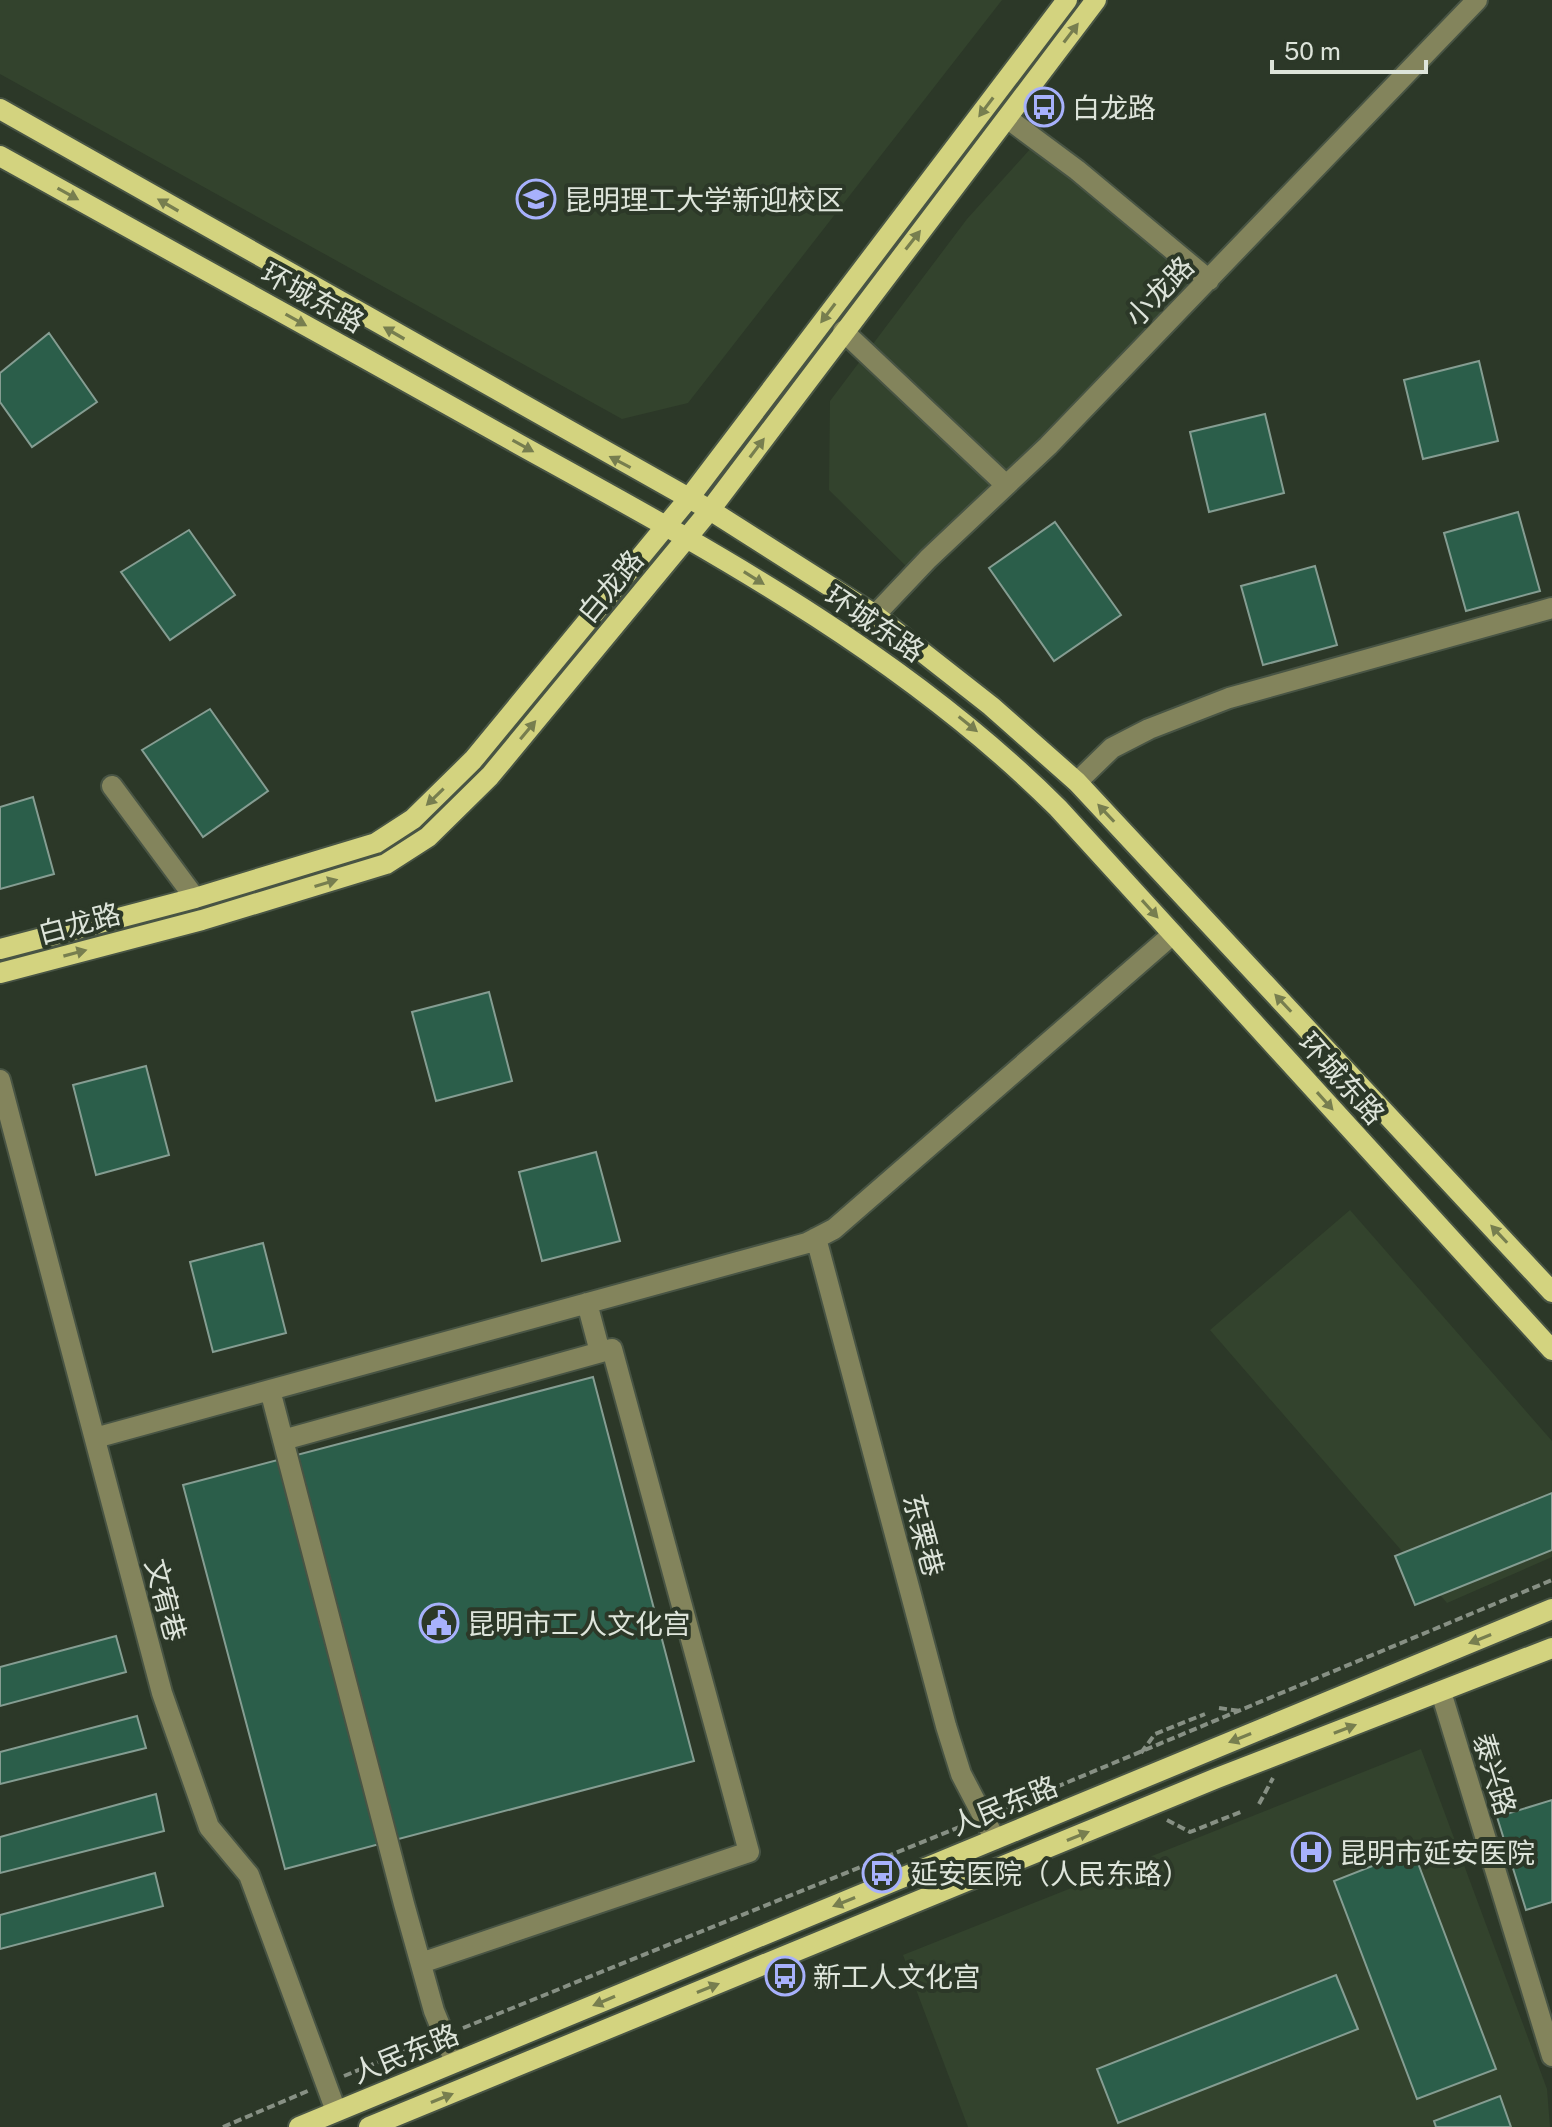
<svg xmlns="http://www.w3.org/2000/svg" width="1552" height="2127" font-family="'Public Sans','Noto Sans SC',sans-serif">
<rect width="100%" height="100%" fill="#2c3828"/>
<!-- built -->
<path fill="#33432d" d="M0,0H1002L688,403L622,419L0,74Z
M1041,137L1208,273L910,570L829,490L830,401L967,219Z
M1350,1210L1552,1441V1557L1447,1603L1210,1330Z
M1421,1749L1547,2089L1550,2127H968L903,1955Z"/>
<!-- building -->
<path fill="#2b5e4a" stroke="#859d92" stroke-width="2" d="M49,333L97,402L32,447L0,402V373Z
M1479,361L1498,441L1423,459L1404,380Z
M1265,414L1284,493L1209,512L1190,432Z
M1518,512L1540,591L1466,611L1444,533Z
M1055,522L1121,615L1054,661L989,568Z
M189,530L235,595L170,640L121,572Z
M1315,566L1337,645L1263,665L1241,586Z
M210,709L268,791L203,837L142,750Z
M33,797L54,874L0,889V807Z
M489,992L512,1081L436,1101L412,1012Z
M146,1066L169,1155L96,1175L73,1085Z
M596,1152L620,1241L542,1261L519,1172Z
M263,1243L286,1333L213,1352L190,1262Z
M593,1377L694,1761L285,1869L183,1485Z
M1552,1493V1550L1415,1605L1395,1556Z
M116,1636L126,1672L0,1706V1667Z
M137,1716L146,1748L0,1784V1752Z
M156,1794L164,1831L0,1873V1837Z
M1552,1800V1902L1526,1910L1497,1817Z
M1413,1850L1496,2069L1417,2099L1334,1881Z
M155,1873L163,1906L0,1949V1915Z
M1336,1975L1358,2029L1118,2123L1097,2069Z
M1500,2096L1511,2127H1436L1434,2121Z"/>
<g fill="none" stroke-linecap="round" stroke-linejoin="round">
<!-- minor casing -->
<g stroke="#485444" stroke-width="24">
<path id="minor" d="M1007,118L1077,170L1209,280
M843,331L1006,485
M875,615L928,559L1048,446L1477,0
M1077,782L1112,748L1149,729L1229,698L1552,608
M112,786L195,898
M0,1080L162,1693L209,1827L249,1875L336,2111
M816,1238L946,1726L961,1774L995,1839
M587,1303L600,1352
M270,1390L404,1904L434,2011L455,2062
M95,1438L807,1243L834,1229L1173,934
M283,1440L612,1349L749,1852L421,1963
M1441,1692L1552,2056"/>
</g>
<!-- major casing -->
<g stroke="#485444" stroke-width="24">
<path id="major" d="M0,109L710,510L875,615L991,706L1077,782L1552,1292
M0,156C173,252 347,348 520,445C710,550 903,653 1058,808L1552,1350
M0,949L195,898L376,843L413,819L473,760L689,498L1067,0
M0,973L202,920L386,864L428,837L490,776L710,510L1096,0
M299,2127L1552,1609
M369,2127L1217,1778L1552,1648"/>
</g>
<!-- path -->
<path stroke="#879084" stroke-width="4" stroke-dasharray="8 4" stroke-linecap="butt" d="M1219,1708L1240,1711
M1141,1753L1155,1734L1205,1714
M1259,1804L1273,1778
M1001,1810L1552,1580
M1167,1820L1190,1832L1243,1811
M463,2028L967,1824
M344,2076L425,2043
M223,2127L310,2090"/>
<!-- minor -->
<use href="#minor" stroke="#83845c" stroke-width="20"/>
<!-- major -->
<use href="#major" stroke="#d3d37f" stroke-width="20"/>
</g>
<!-- one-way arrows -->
<defs><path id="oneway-solid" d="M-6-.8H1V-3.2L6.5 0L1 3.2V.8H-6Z" transform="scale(2)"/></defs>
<g fill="#777e4f">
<use href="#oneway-solid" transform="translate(1071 33) rotate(-53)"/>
<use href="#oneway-solid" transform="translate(986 107) rotate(127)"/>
<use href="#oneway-solid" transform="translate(68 194) rotate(29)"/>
<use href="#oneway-solid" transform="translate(168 205) rotate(-150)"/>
<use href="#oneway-solid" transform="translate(913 240) rotate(-52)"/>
<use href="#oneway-solid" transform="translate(828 313) rotate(127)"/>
<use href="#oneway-solid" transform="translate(296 320) rotate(29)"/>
<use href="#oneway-solid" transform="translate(394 333) rotate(-150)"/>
<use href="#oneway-solid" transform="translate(523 446) rotate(29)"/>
<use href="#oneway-solid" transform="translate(757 448) rotate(-53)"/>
<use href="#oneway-solid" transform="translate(620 462) rotate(-152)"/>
<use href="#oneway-solid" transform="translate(754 578) rotate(32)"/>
<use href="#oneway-solid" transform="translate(968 724) rotate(39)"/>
<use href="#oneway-solid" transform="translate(528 730) rotate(-50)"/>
<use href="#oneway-solid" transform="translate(435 797) rotate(136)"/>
<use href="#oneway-solid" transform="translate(1106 813) rotate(-133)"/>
<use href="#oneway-solid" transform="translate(326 883) rotate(-17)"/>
<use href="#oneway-solid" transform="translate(1150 909) rotate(48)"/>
<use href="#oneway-solid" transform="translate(75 953) rotate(-15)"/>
<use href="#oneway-solid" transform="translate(1283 1003) rotate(-133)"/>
<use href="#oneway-solid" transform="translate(1325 1101) rotate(48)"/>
<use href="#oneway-solid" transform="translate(1499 1234) rotate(-133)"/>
<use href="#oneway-solid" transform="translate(1480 1639) rotate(158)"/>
<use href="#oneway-solid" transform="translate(1345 1729) rotate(-21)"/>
<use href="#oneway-solid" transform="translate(1240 1738) rotate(158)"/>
<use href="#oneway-solid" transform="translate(1078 1836) rotate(-22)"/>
<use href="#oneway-solid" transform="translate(844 1902) rotate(158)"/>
<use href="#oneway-solid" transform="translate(708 1988) rotate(-22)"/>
<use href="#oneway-solid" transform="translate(604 2001) rotate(157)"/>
<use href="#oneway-solid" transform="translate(442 2098) rotate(-22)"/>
</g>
<!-- icons -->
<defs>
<g id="bus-ring" transform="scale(2)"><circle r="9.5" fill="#2c3828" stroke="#a7b1fc" stroke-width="1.5"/><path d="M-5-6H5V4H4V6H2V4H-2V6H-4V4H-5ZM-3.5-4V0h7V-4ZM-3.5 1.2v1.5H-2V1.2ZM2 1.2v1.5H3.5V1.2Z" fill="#a7b1fc"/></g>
<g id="university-ring" transform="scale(2)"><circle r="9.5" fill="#2c3828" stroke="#a7b1fc" stroke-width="1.5"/><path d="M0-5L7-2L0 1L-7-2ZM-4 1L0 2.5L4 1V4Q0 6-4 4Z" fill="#a7b1fc"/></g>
<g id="civic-ring" transform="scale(2)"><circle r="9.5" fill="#2c3828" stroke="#a7b1fc" stroke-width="1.5"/><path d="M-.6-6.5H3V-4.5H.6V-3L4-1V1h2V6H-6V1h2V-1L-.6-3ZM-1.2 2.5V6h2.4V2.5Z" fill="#a7b1fc"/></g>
<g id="hospital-ring" transform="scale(2)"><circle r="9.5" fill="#2c3828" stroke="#a7b1fc" stroke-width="1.5"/><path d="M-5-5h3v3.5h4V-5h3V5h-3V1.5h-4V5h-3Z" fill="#a7b1fc"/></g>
</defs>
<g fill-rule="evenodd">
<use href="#bus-ring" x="1044" y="107"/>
<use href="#university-ring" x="536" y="199"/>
<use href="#civic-ring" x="439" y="1623"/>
<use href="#hospital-ring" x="1311" y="1852"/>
<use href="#bus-ring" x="882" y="1873"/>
<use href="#bus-ring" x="785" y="1976"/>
</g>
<g text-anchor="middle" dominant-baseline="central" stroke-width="8" stroke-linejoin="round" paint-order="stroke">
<!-- poi labels -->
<g font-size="28" fill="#dde4da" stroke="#2c3828" text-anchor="start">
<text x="1072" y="107">白龙路</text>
<text x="564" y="199">昆明理工大学新迎校区</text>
<text x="467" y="1623">昆明市工人文化宫</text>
<text x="1339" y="1852">昆明市延安医院</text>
<text x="910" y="1873">延安医院（人民东路）</text>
<text x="813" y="1976">新工人文化宫</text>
</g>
<!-- street labels -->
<g font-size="28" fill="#dde4da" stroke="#2c3828">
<text transform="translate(1159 291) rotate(-46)">小龙路</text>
<text transform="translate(313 297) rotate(29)">环城东路</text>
<text transform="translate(610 586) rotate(-50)">白龙路</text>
<text transform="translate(875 623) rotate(34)">环城东路</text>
<text transform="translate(79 923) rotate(-15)">白龙路</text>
<text transform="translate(1342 1078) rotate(48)">环城东路</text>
<text transform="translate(924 1535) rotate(75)">东栗巷</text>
<text transform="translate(166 1600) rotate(75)">文宥巷</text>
<text transform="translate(1495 1774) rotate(73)">泰兴路</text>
<text transform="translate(1004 1805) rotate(-22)">人民东路</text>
<text transform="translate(405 2053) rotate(-22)">人民东路</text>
</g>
</g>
<!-- scale -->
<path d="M1272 60v12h154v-12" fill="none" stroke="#dde4da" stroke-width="4"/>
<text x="1284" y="60" font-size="24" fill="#dde4da" stroke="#2c3828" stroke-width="6" paint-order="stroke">50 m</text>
</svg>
